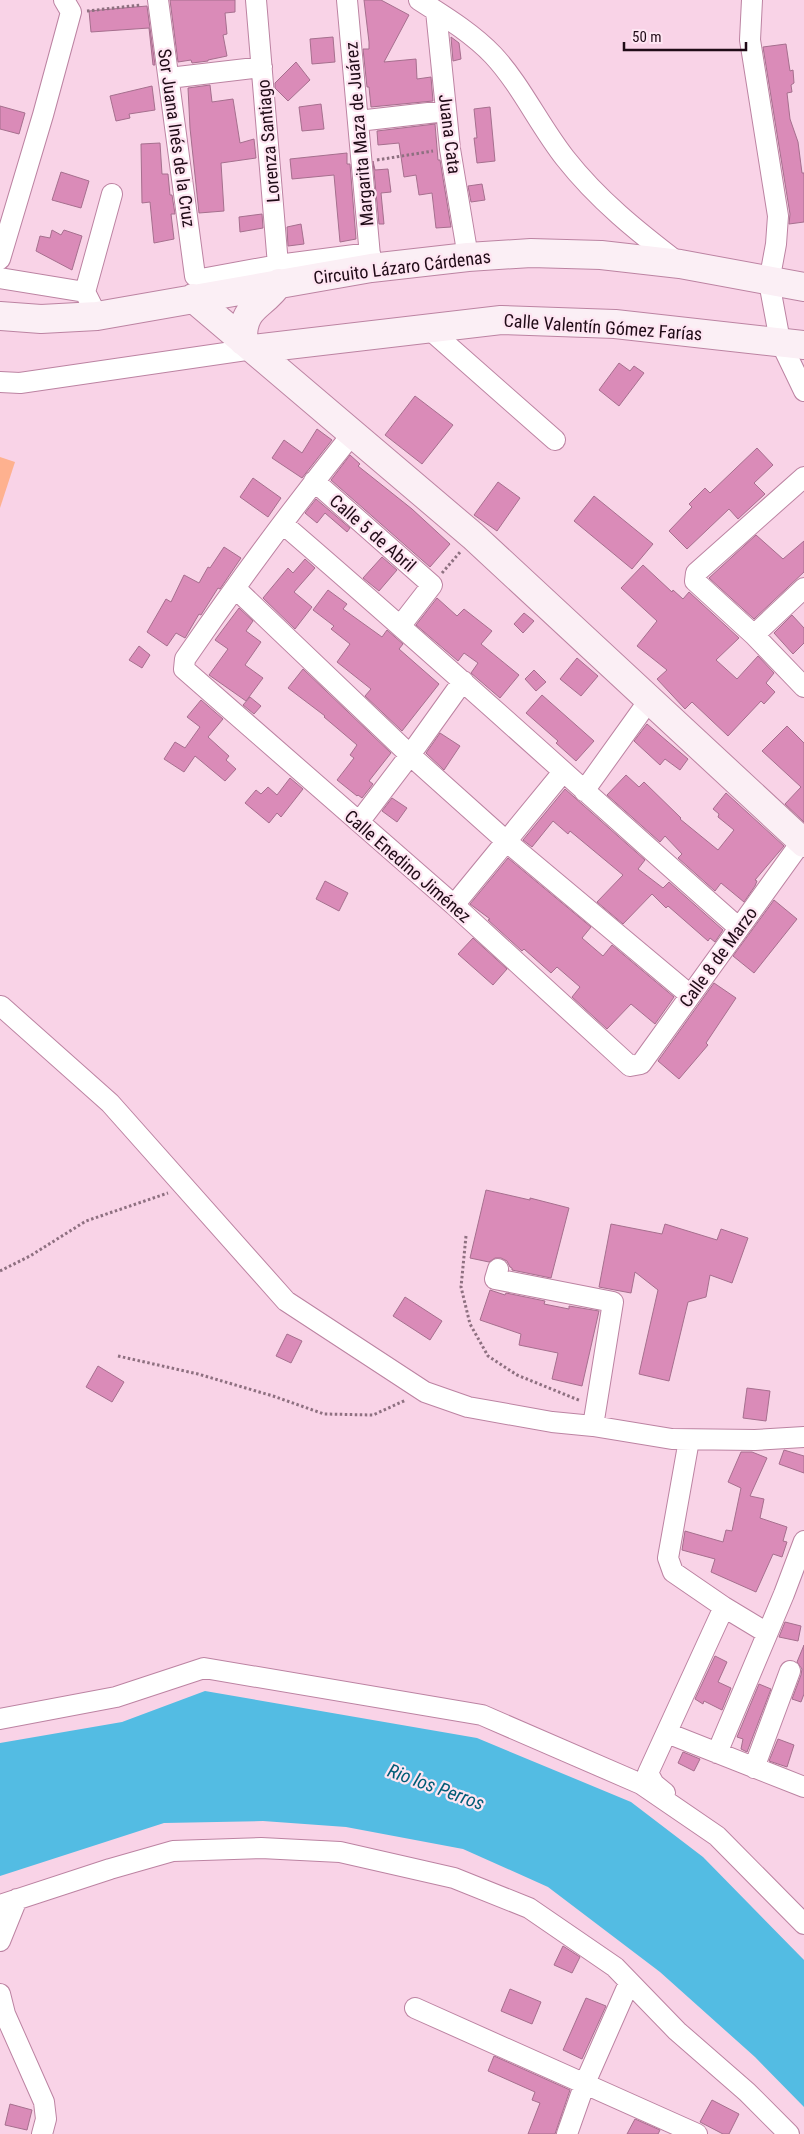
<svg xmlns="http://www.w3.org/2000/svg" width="804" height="2134" font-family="'Roboto Condensed',sans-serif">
<rect width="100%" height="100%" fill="#f9d3e7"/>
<!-- green -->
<path fill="#feb18f" d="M0,457L15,462L0,508Z"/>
<!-- water -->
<path fill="#53bce3" d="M205,1691L477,1738L631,1802L703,1857L804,1960V2107L755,2057L660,1972L548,1887L463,1849L346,1827L263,1821L164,1823L0,1876V1743L122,1722Z"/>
<!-- building -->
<path fill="#da8bb8" stroke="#a66f8e" d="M170,0H235V12L225,13L227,34L223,35L227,56L208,60V61L192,63L191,60L178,62Z
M364,0H381L409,15L384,62L416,59L417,79L431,77L433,101L371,107L369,87H367L363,49H369V42Z
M147,6L155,65H153L149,28L91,32L89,11Z
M333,37L335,62L312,64L310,39Z
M451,37L459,43L461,59L453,61Z
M786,44L790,71L793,70L794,83L791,85L792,92L787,93L790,119L798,142L802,173H804V222L789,224L790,214L763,47Z
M296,62L310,80L288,101L275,88V83Z
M210,85L212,102L233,99L240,143L254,139L256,158L221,163L224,211L199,213L190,128L188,88Z
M152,86L155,110L129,114L130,118L116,121L110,96Z
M321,104L324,129L302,131L299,107Z
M0,106L25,113L19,134L0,129Z
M490,107L495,161L477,163L474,138H477L474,109Z
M435,124L438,160H440L451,227L436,228L432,193L419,195L416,175L404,177L399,143L378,145L377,131Z
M160,143L162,174H168L170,195H172L175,214H171L174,239L154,243L150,202L142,203L141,144Z
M347,153V164H350L356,239L340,242L334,175L292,179L290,159Z
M373,161L375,170L388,169L391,192L381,193L384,224H379Z
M61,172L89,181L81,208L52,200Z
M482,184L485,200L471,202L468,186Z
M262,214L263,228L240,232L239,217Z
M301,224L304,244L288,246L287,227Z
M52,230L61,235L64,230L82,236L72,270L36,251L40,236L50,238Z
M619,363L630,371L634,366L644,373L619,406L599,390Z
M415,396L453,425L422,464L385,435Z
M317,429L332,440L302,478L272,458L284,440L302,453Z
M757,448L773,465L754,483L765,494L738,519L729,509L687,549L669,531L692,507L689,504L705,488L710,493Z
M350,455L360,464L358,466L412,509L450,544L430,567L331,480Z
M253,478L281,498L268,517L240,497Z
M498,482L520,498L497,531L474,515Z
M594,496L653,544L632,569L574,521Z
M316,499L350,528L347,532L325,513L317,523L305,513Z
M756,535L783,559L804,541V572L754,619L709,578Z
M224,547L241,558L220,589L218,588L201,615L199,614L185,638L176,633L167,646L147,632L166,599L171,602L184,575L199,583L208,567L210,568Z
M382,557L397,570L379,591L363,578Z
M305,559L315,568L294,592L312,607L295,629L263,598L288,568L293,573Z
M643,565L672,592L673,590L683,599L689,592L739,638L716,660L737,679L758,656L774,673L766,683L775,692L764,704L761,701L728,736L692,702L685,709L657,679L667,670L637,646L657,621L621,588Z
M328,590L347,604L343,609L382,637L387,630L403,644L399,649L439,684L402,731L365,696L371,689L337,662L350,644L331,629L334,626L313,610Z
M437,598L457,616L464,609L492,631L481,644L519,675L500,698L471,673L478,663L464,653L458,661L416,625Z
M239,608L253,621L246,631L261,642L245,665L263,678L246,701L209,675L228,649L215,640Z
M524,613L534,621L523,633L514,624Z
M792,615L804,628V643L793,654L774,633Z
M139,646L150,655L142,668L129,660Z
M577,658L598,676L581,696L560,679Z
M303,669L391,753L369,781L373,784L362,798L358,795L357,796L337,780L354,758L350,755L357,745L324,717L325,716L288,688Z
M534,670L546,682L536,691L525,679Z
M542,695L594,741L576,761L556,743L558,741L526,713Z
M250,697L261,706L254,714L243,705Z
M201,700L223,719L208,737L229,756L226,760L236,769L225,781L195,756L184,772L164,759L175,742L185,748L200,727L187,717Z
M647,724L688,759L680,770L665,759L660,765L634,741Z
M787,726L804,743V822L785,804L801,787L762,751Z
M440,733L460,746L444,770L426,753Z
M626,775L639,787L644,782L681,818L680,819L718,850L734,830L718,817L719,814L713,809L726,793L784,846L755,880L757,881L755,886L744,902L721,883L715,891L678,858L682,854L665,836L660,842L607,795Z
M290,778L303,789L281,817L277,813L269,823L245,803L256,790L261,794L268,787L277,795Z
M565,789L645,860L638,869L663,888L669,882L723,930L715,942L710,938L708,941L668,906L666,908L652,894L623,924L597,902L623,875L570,831L568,834L553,821L532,847L523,840Z
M392,798L407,808L397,822L382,811Z
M508,858L591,927L582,938L603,956L612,945L674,997L655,1024L631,1004L607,1029L572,997L580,987L557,967L551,973L524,949L522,951L488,920L490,919L470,904Z
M325,881L348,893L339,911L316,899Z
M774,900L797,919L754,973L733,956Z
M473,938L507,969L493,985L458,954Z
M714,983L736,998L706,1043L708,1045L679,1079L658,1061Z
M486,1190L530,1200V1198L569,1208L551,1278L512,1270V1268L510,1267L507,1261L501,1258H495L489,1262L470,1258Z
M611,1224L662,1234L665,1224L717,1240L721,1229L748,1238L732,1283L710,1275L706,1297L688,1302L669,1381L639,1374L658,1290L635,1272L631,1293L599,1287Z
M490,1290L505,1295L506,1293L545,1301L544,1304L569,1309V1306L599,1311L582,1386L552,1379L558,1353L519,1345L521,1334L480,1320Z
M405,1297L442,1321L430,1340L393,1316Z
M287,1334L302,1341L291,1363L276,1356Z
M98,1366L124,1382L112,1402L86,1387Z
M747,1388L770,1391L766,1421L743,1418Z
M784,1450L804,1456V1473L779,1464Z
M741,1452H752L767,1458L750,1496L764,1499L760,1518L787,1527L783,1541L787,1542L782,1557L773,1554L756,1592L711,1572L715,1559L682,1550L685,1531L723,1542L726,1530L732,1531L741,1488L728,1482Z
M785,1622L801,1626L798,1641L779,1637Z
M804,1645V1694L801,1702L792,1699L801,1675L802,1669L797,1662Z
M715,1656L727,1662L718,1682L731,1688L722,1710L704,1701L703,1704L695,1699Z
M759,1684L771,1689L747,1752L741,1749L743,1739L737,1737Z
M778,1739L794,1745L787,1767L769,1761Z
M683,1752L700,1759L694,1771L678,1763Z
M563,1946L580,1957L572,1973L554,1965Z
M510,1989L541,2002L532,2024L501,2011Z
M586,1998L606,2006L582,2059L563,2050Z
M494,2056L570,2090L555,2134H528L540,2103L532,2100L535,2092L488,2071Z
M712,2100L739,2114L729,2134H723L700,2122Z
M10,2104L32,2110L27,2130L5,2125Z
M635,2119L660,2130L658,2134H627Z"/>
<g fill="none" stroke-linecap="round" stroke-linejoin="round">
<!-- street casing -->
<g stroke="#bc83a2" stroke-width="22">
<path id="street" d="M158,0L195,276L201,279L278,265L370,253
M256,0L279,277
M347,0L371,267
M419,0C444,16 472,33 493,55C521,85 539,125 565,158C598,200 638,232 680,264
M752,0L750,40L778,216L776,244L769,282L780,341L804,391
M436,11L450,149L468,257
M169,78L262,67
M358,121L446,111
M0,259L43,115L71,12L64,0
M0,278L85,292
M97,316L85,292L112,194
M428,328L555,440
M0,382L20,383L253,349
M353,433C294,506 238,582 185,659L184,669L454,905L630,1066L641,1064L802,841
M804,477L696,573L695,581L754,635L804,687
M314,481L432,585L401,625
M283,524C437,656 587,794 739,928
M235,588L410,755L506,841L690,995
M754,635L804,588
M584,791L650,699
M359,822L410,755L463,681
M454,905L563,772
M1,1006L110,1103L286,1301L425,1392L468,1407L552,1422L593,1426L672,1439L755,1440L804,1437
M498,1269L495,1279L613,1302L593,1426
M689,1440L668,1558L673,1572L724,1607L767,1633
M0,1719L116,1697L204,1668L482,1715L641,1784L717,1836L804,1924
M667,1733L804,1787
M717,1753L784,1594L804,1541
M754,1768L790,1671
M665,1793L654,1784L648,1773L724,1607
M0,1905L110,1869L173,1851L261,1848L340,1852L454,1878L529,1908L615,1967L677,2031L747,2092L789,2134
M0,1941L17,1899
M0,1994L5,2014L44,2102L46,2119L42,2134
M415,2008L697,2134
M567,2134L585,2083L629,1983"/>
</g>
<!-- secondary casing -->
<g stroke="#bc83a2" stroke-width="30">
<path id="secondary" d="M193,298L473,536L804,843
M0,316L41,319L97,316L371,268L468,257L531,253L601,255L680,264L804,287
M243,341C242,305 262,308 279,283
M253,349L501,320L615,324L804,345"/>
</g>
<!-- path -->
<path stroke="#8e7080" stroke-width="3" stroke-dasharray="2.5 2.5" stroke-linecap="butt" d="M87,11L141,5
M377,160L433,151
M442,573L461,551
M466,1236L461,1287L470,1324L488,1356L517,1375L581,1401
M0,1271L30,1256L86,1221L168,1193
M118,1356L198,1374L273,1396L324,1414L373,1415L406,1400"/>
<!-- street -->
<use href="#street" stroke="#fff" stroke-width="20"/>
<!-- secondary -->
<use href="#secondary" stroke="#fbeff5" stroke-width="28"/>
</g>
<g text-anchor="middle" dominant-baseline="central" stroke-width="4.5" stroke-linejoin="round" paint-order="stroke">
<!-- street labels -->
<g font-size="18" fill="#200b17" stroke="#fee5f2">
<text transform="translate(359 134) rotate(-95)">Margarita Maza de Juárez</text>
<text transform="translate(450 134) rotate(83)">Juana Cata</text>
<text transform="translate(177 138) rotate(82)">Sor Juana Inés de la Cruz</text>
<text transform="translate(268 141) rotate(-95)">Lorenza Santiago</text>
<text transform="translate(402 267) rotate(-7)">Circuito Lázaro Cárdenas</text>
<text transform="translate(603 327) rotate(4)">Calle Valentín Gómez Farías</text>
<text transform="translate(373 533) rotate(41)">Calle 5 de Abril</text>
<text transform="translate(408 866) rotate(41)">Calle Enedino Jiménez</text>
<text transform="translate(718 957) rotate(-54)">Calle 8 de Marzo</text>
</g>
<!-- water labels -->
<g font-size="19" font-style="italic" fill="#005c76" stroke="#fee5f2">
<text transform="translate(436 1787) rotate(20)">Rio los Perros</text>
</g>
</g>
<!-- scale -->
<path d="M624 42v8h122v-8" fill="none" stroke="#200b17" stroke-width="2.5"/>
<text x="632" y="42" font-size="15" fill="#200b17" stroke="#fee5f2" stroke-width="4" paint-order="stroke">50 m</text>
</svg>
